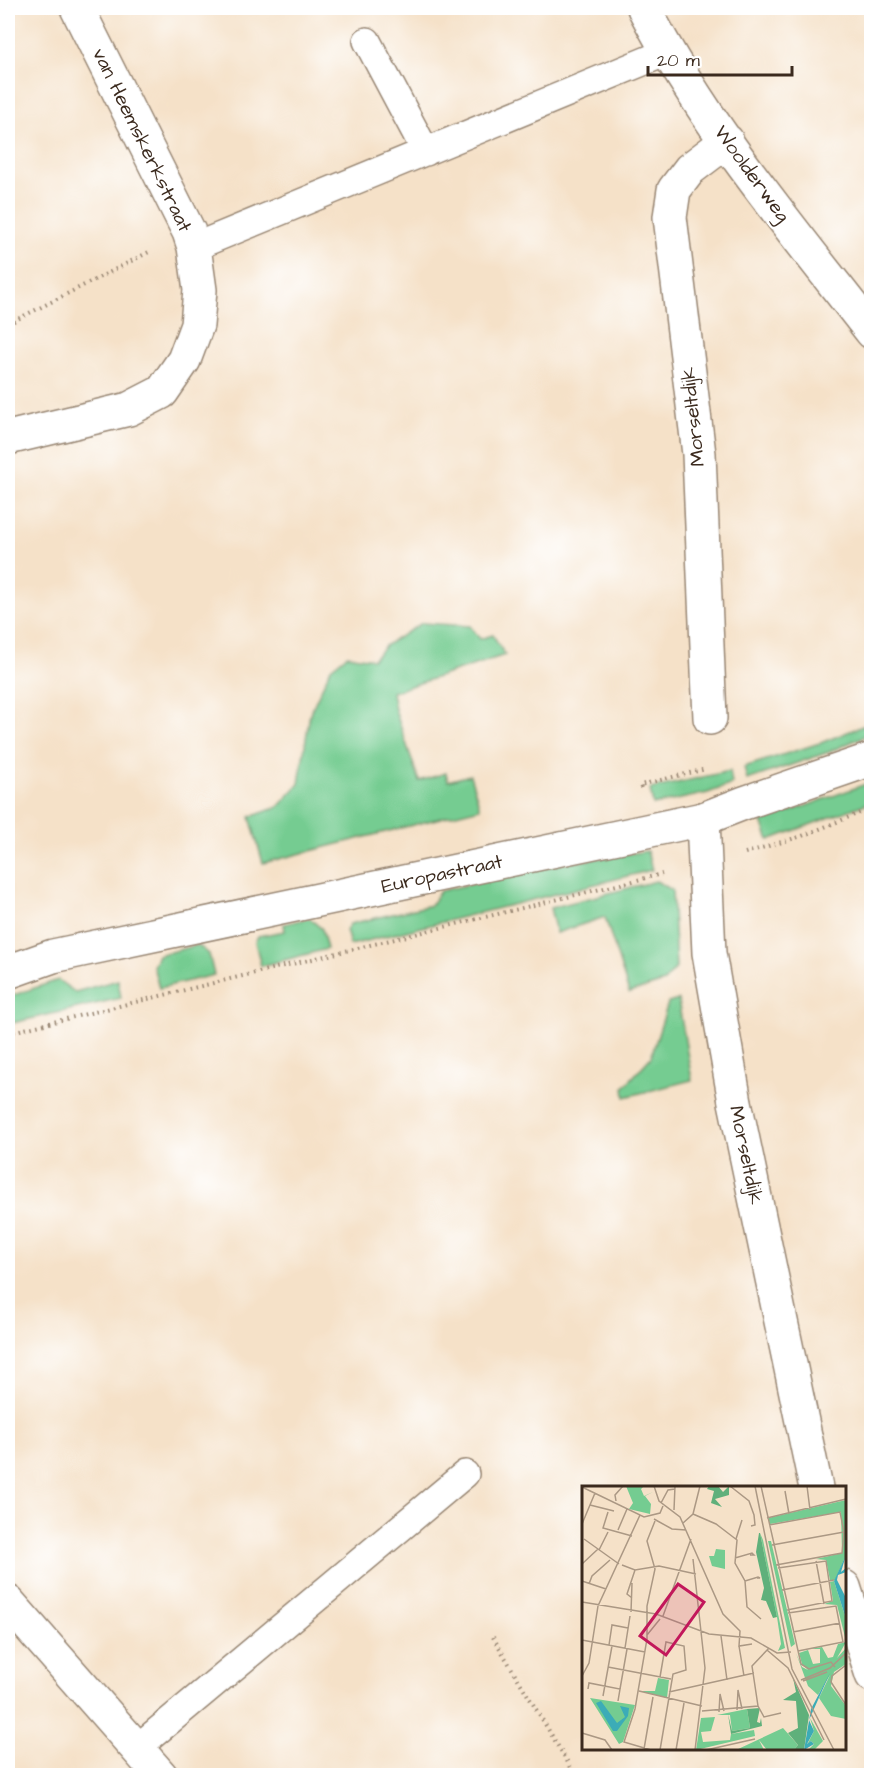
<svg xmlns="http://www.w3.org/2000/svg" width="879" height="1783" font-family="'Architects Daughter',sans-serif">
<rect width="100%" height="100%" fill="#fff"/>
<filter id="ink" filterUnits="userSpaceOnUse"><feTurbulence type="fractalNoise" baseFrequency=".0167" numOctaves="2"/><feDisplacementMap in="SourceGraphic" scale="12" xChannelSelector="R" yChannelSelector="G"/><feConvolveMatrix kernelMatrix="1 2 1 2 8 2 1 2 1" color-interpolation-filters="sRGB"/></filter>
<filter id="wash" filterUnits="userSpaceOnUse"><feTurbulence type="fractalNoise" baseFrequency=".008" numOctaves="4" result="noise"/><feDisplacementMap in="SourceGraphic" scale="24" xChannelSelector="R" yChannelSelector="G"/><feGaussianBlur stdDeviation="1.35" result="paint"/><feColorMatrix in="noise" values="0 0 0 0 0 0 0 0 0 0 0 0 0 0 0 0 0 1.4 0 .05"/><feComposite in="paint" operator="in"/></filter>
<g filter="url(#wash)">
<rect width="100%" height="100%" fill="#f5e1c8"/>
<!-- green -->
<path fill="#74cc91" stroke="#587b58" stroke-width="1.5" d="M422,623L470,626L480,639L493,635L505,655L392,692L395,710L419,781L446,773L448,781L470,775L480,808L263,863L250,817L278,807L299,784L310,713L331,668L347,655L373,659L386,645Z
M865,725L869,734L829,752L747,780L744,767L823,742Z
M730,771L732,784L708,793L653,805L650,789Z
M871,782V802L769,840L762,822Z
M647,851L652,870L350,945L346,930L350,924L431,905L440,891L561,864Z
M656,881L672,890L676,968L664,982L629,993L605,917L556,933L550,908Z
M309,918L322,929L327,949L261,966L255,942L258,936L285,931L284,924Z
M198,945L209,954L214,975L159,988L153,966L158,955Z
M58,980L75,992L118,980L121,998L8,1024V997Z
M678,1000L692,1080L625,1097L624,1087L651,1057L668,1003Z"/>
</g>
<g filter="url(#ink)">
<g fill="none" stroke-linecap="round" stroke-linejoin="round">
<!-- service casing -->
<g stroke="#988673" stroke-width="30">
<path id="service" d="M367,41L426,152
M194,247L667,52
M137,1748L465,1474"/>
</g>
<!-- minor casing -->
<g stroke="#988673" stroke-width="36">
<path id="minor" d="M644,8C704,125 791,228 872,332
M8,438L129,409L162,392L184,360L197,325L200,290L194,247L189,232L77,8
M710,718L699,454L670,217L674,190L690,169L727,141
M703,819L709,953L735,1102L816,1488
M844,1587L872,1675
M8,1602L161,1776"/>
</g>
<!-- tertiary casing -->
<g stroke="#988673" stroke-width="36">
<path id="tertiary" d="M8,972L53,956L703,819L744,803L872,759"/>
</g>
<!-- path -->
<path stroke="#988673" stroke-width="4" stroke-dasharray="1.5 4.5" stroke-linecap="butt" d="M8,324L151,251
M641,788L640,785L706,769
M745,853L802,836L872,808
M8,1033L662,874
M493,1637L576,1776"/>
<!-- service -->
<use href="#service" stroke="#fff" stroke-width="27"/>
<!-- minor -->
<use href="#minor" stroke="#fff" stroke-width="33"/>
<!-- tertiary -->
<use href="#tertiary" stroke="#fff" stroke-width="33"/>
</g>
</g>
<g text-anchor="middle" dominant-baseline="central" stroke-width="4.5" stroke-linejoin="round" paint-order="stroke">
<!-- street labels -->
<g font-size="20" fill="#3b2a1e" stroke="#fff">
<text transform="translate(142 140) rotate(64)">van Heemskerkstraat</text>
<text transform="translate(752 174) rotate(54)">Woolderweg</text>
<text transform="translate(693 417) rotate(-96)">Morseltdijk</text>
<text transform="translate(442 874) rotate(-12)">Europastraat</text>
<text transform="translate(746 1155) rotate(78)">Morseltdijk</text>
</g>
</g>
<!-- overview -->
<g transform="translate(582 1486)">
<rect width="264" height="264" fill="#f5e1c8"/>
<path d="M44,0H62L59,3L62,10L71,6L63,10L69,18L68,28L47,23L51,17ZM264,14V69L253,94H248L244,74L234,73L260,67L259,26L188,38L186,32ZM178,47L181,54L203,162L196,165L199,158L195,131ZM186,55H189L213,158L209,161ZM134,63L143,64V83L130,80L127,70H132ZM252,95L264,133V155L255,119L242,118L251,115L248,96ZM264,156L255,172L264,162V178L252,186L249,200L264,220V233L249,230L237,212L248,189L236,209L226,200L214,167L220,181L226,184L220,178L217,167L226,164L231,178L238,177V163H227L240,161L246,172L251,171L256,158ZM76,192L87,194L85,212L58,205H73ZM8,212L53,219L41,256L37,258ZM165,223L168,242L150,245L148,229H135ZM133,231L129,245L119,246L121,256L148,254L149,248L172,244L173,250L114,264L119,232ZM228,232L241,255L232,264H226L232,258L229,255L225,259L232,245ZM201,242L216,259L212,264H185L177,254L182,264H154Z" fill="#74cc91"/>
<path d="M127,0H136L141,6L147,0V9L133,13L140,21L129,17L132,5L125,3ZM177,47H178L195,131L191,132L184,115L179,114L182,102L174,66ZM211,192L227,229L222,264H212L216,259L206,247L216,242L214,215L201,214L214,206ZM178,222L175,236L178,237L179,232L180,240L149,248L146,228L150,245L168,242L165,223Z" fill="#5fb07b"/>
<path d="M264,69L259,86L264,82V86L256,89L255,94L264,112V133L252,95ZM248,187L227,234L232,245L225,258L229,255L232,258L222,264L229,223ZM19,215L35,237L43,231L38,220L47,222L46,230L35,245H31L14,217Z" fill="#3cacb7"/>
<path fill="none" stroke="#ab9884" stroke-width="1.5" d="M72,0L77,15L98,31L141,128L158,145L157,160L170,158M148,0L167,15L172,29L173,39L169,40M173,0L210,183L252,264M179,0L219,178L227,183L249,176L253,181M225,0L228,24M0,1L62,31L78,27L81,20M203,5L207,28M34,15L33,9L41,0M79,17L86,4L93,3M8,19L32,25M92,24L93,0M26,26L21,42L50,50M111,28L134,38L155,54L153,77L163,95L165,121L179,133M185,32L264,13M72,33L90,43L104,44M101,37L111,28L118,0M0,38L13,7M187,39L258,26L262,46L260,67L194,79M36,44L45,23M2,53L37,78M154,53L160,34M190,59L262,46M17,64L26,46M153,72L170,67L172,69H168M111,73L123,182L113,264M234,75L242,118M0,78L16,63M40,79L53,84L77,80L114,88M196,82L244,75L250,115L205,124M0,95L24,103M163,95L176,91L178,92H175M7,98L10,90L28,74M200,104L252,94M50,112L45,108L53,84M0,116L74,128L127,148L169,152L195,167L209,166M49,126L50,97M206,127L254,120L261,156L216,165M81,130L109,53M211,146L258,137M65,149L78,133M139,150L145,194M0,154L63,166M27,159L30,139L46,142M157,160L162,190M43,162L48,130M185,164L206,182L242,254M264,179L250,190L249,196L264,219M26,181L89,193M0,190L7,177L16,120L58,29M78,191L84,156L102,160L104,184L91,188L78,264M219,194L248,182L264,167M221,195L245,186M6,203L7,197L38,203L36,215M38,203L45,163M57,205L120,220M87,206L172,187M21,210L30,160M176,220L182,231L199,227M155,224L156,204L160,223M120,225L176,220L170,180L187,162M137,226L138,208L142,225M0,247L23,254L30,264M62,263L71,211M69,264L42,256L53,223L65,153V120L73,83L65,55L73,35M94,264L102,217M124,264L173,253"/>
<path fill="#c2185b" fill-opacity="0.15" stroke="#c2185b" stroke-width="3" d="M96,98L122,116L84,169L58,150Z"/>
<rect width="264" height="264" fill="none" stroke="#3b2a1e" stroke-width="3"/>
</g>
<!-- margin -->
<rect width="879" height="1783" fill="none" stroke="#fff" stroke-width="30"/>
<!-- scale -->
<path d="M648 66v9h144v-9" fill="none" stroke="#3b2a1e" stroke-width="3"/>
<text x="657" y="66" font-size="18" fill="#3b2a1e" stroke="#ffffff" stroke-width="4.5" paint-order="stroke">20 m</text>
</svg>
